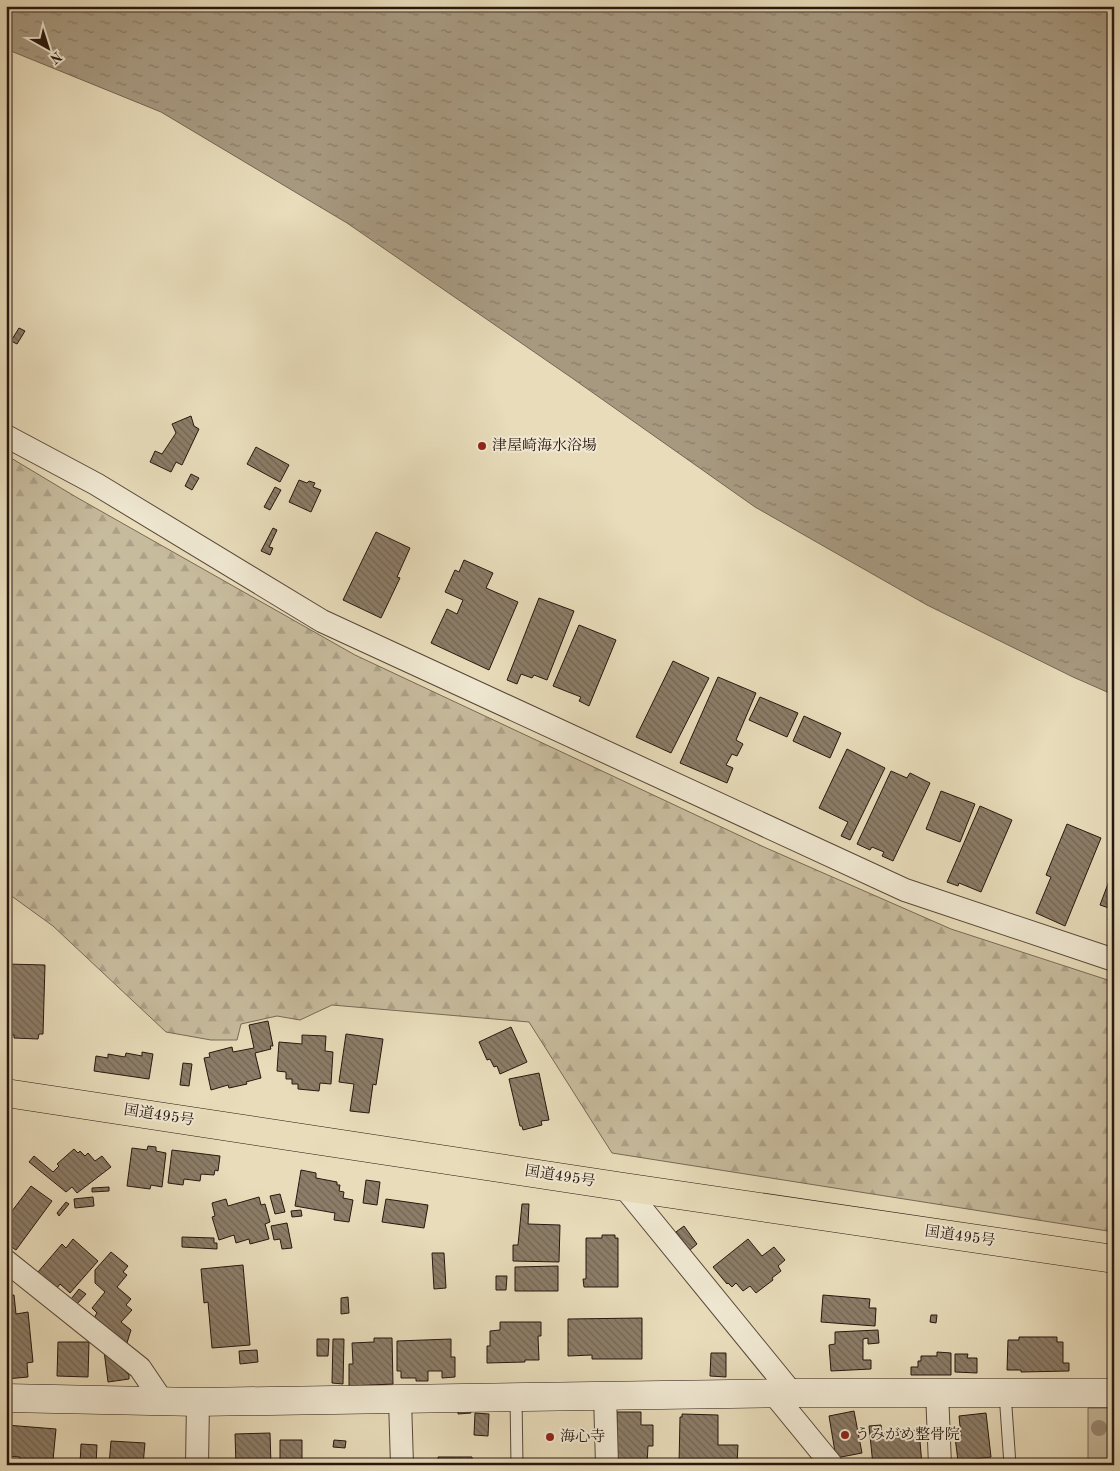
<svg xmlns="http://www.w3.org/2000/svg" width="1120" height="1471" font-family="'Old Standard TT','Noto Serif JP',serif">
<defs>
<pattern id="forest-firs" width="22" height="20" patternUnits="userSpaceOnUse" patternTransform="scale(1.25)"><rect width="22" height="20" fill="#c7bb9d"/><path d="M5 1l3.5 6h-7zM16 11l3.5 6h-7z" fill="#aba086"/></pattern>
<pattern id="water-ripples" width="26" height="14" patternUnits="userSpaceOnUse" patternTransform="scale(1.25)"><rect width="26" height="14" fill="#a79980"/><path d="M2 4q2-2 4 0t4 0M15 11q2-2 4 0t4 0" fill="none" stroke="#887c67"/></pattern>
<pattern id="building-back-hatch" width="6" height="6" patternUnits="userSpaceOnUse" patternTransform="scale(1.25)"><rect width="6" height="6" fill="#8c7d68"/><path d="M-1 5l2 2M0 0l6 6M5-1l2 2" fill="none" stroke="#726554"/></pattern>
</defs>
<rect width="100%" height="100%" fill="#e8dcba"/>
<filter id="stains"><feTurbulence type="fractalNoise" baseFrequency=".004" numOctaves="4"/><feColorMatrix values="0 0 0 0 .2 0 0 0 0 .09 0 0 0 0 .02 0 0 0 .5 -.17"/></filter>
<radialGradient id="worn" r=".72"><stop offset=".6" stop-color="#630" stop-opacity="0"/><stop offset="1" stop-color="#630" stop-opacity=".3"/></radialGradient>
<!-- forest -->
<path fill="url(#forest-firs)" stroke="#786956" d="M6,455L76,497L355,655L764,847L951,929L1114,982V1232L612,1153L529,1022L332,1005L300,1020L277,1016L241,1024L237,1040H211L166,1032L53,926L6,892Z"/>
<!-- park -->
<path fill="#c7bb9d" stroke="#786956" d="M1088,1408H1114V1465H1088Z"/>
<!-- water -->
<path fill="url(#water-ripples)" stroke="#746553" d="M6,6H1114V695L1073,677L927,605L755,507L572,378L347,223L161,112L6,49Z"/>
<!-- building -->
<path fill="url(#building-back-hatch)" stroke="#28170f" d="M19,328L25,331L17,344L11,341Z
M191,416L194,426L199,429L182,465L176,462L171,472L150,462L155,451L162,454L176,433L172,424Z
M256,447L289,465L280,482L247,464Z
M191,474L199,478L192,490L185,486Z
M299,480L307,483L309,481L315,483L313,487L321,490L311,512L289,502Z
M275,487L281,490L270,510L264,507Z
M273,528L277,530L269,547L273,548L270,555L261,551Z
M376,532L410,548L397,577L400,578L381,618L343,600Z
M464,560L493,573L486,588L518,602L489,670L431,643L447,609L457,614L463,600L445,592L455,570L459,572Z
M539,598L574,611L547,680L534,675L532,678L521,674L517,684L507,680Z
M579,625L616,640L589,706L579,701L581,697L553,686Z
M673,661L709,678L671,753L636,737Z
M718,677L756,693L736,740L743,744L737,756L732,754L726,765L733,768L727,783L680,763Z
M760,697L798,713L787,737L749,720Z
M804,716L841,733L830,758L793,741Z
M847,749L885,768L850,840L841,836L848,822L819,808Z
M891,771L907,778L910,773L930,783L893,861L882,856L884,852L872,847L870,850L857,844Z
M941,791L975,804L960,842L926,829Z
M980,806L1012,820L981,892L959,883L958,886L947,882Z
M1067,824L1101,838L1065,926L1036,913L1051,877L1046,875Z
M1114,868V922L1108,920L1112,909L1100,905Z
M6,964L45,965L43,1034H39L38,1039L14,1038V1035H11L12,1009H6Z
M268,1021L273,1046H270L271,1049L255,1053L261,1078L246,1082L247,1084L229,1088L228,1085L211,1090L204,1058L210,1057L209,1053L232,1047L233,1052L254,1048L249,1025Z
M511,1027L527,1062L500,1074L497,1066L494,1067L490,1059L487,1060L479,1042Z
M346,1034L383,1039L376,1085L373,1084L369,1113L350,1111L354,1084L339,1082Z
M302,1035L326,1036L325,1051L333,1052L331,1084L320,1083L319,1091L298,1089V1084H292V1079H286V1072L277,1071L279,1042L302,1044Z
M142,1052L153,1054L149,1079L94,1071L96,1056L108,1058V1054L125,1057L126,1053L142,1056Z
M183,1063L192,1064L189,1086L180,1085Z
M539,1073L549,1120L541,1121L542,1125L523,1130L522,1126H520L509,1079Z
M148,1146L156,1147V1151L166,1153L162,1187L151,1185L150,1189L127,1186L132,1148L147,1150Z
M74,1149L78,1153L80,1151L85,1156L88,1153L95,1161L102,1156L111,1167L77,1193L72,1187L66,1192L29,1162L34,1156L53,1172L59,1166L57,1164Z
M172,1150L220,1156L218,1171L215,1170L214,1175L201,1174L200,1181L184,1179L183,1185L168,1183Z
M301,1170L316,1173V1178L337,1182V1185H340L339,1191L344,1192L343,1198L353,1200L349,1222L334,1220L335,1213L295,1206Z
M366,1180L380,1182L377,1205L363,1203Z
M31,1186L52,1201L16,1250L6,1243V1219Z
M109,1187V1191L92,1192V1188Z
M280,1194L285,1212L275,1214L270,1196Z
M93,1197L94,1206L75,1208L74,1199Z
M259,1197L261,1205L265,1204L270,1222L265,1224L269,1239L250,1244L249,1239L236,1243L234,1235L219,1240L212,1217L215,1216L212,1203L226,1199L228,1206Z
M386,1199L428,1205L424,1228L382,1222Z
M66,1202L69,1204L59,1216L57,1213Z
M522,1204H529L528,1224L560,1225L559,1262L513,1261V1245H518Z
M301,1210L302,1216L292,1217L291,1211Z
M287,1223L292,1248L282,1249L280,1239L274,1240L271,1226Z
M684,1226L697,1244L690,1250L676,1232Z
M602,1235H615V1238H618V1287H584L583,1279H586V1238H602Z
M182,1237L214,1238V1243H217V1249L182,1247Z
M73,1239L98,1261L70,1293L60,1284L57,1288L38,1272L62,1244L66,1248Z
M748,1239L762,1256L774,1247L785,1260L778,1266L781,1271L772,1278L773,1280L756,1293L750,1286L743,1291L736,1283L732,1287L728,1283L727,1284L713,1267Z
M111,1252L128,1266L123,1272L127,1275L117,1287L131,1299L126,1305L132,1310L121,1322L131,1330L126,1346L94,1318L97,1313L92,1308L105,1292L95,1283V1270Z
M432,1253H444L446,1288L434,1289Z
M243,1265L250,1345L212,1348L208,1302L204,1303L201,1269Z
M558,1266V1291H515V1267Z
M496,1276H507L506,1290H496Z
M79,1289L86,1294L77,1304L71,1299Z
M14,1295L16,1314L28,1312L33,1362L27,1363L28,1377L6,1379V1296Z
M823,1295L870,1299L869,1308H876L875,1326L821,1322Z
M348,1297L349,1313L341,1314V1298Z
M931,1315H937L936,1323L930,1322Z
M642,1318V1359H592V1355L568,1356V1319Z
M500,1322H541V1336H538L539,1360H525V1362L487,1363V1346H490V1331L500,1330Z
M878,1330L879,1343L868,1344V1338L863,1339V1360H871V1369L831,1371L829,1345L835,1344V1332Z
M1019,1337H1057V1342H1063V1363H1069V1371L1021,1372V1370H1007L1008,1340H1019Z
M374,1338H392L393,1384L349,1386V1364H353L352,1343L374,1342Z
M317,1339H329L328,1356H317Z
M333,1339H344L343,1384L332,1383Z
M451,1339V1357H455V1377L442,1378V1371H428V1381H416V1378H401V1371H397V1341Z
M58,1342H89L88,1377L57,1376Z
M257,1350L258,1362L240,1364L239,1351Z
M104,1351L129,1375V1379L108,1382Z
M937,1352L951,1353V1375H911V1367H918V1361H921V1356H937Z
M711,1353H726V1377L710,1376Z
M955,1354H968L967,1358H977V1373L955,1372Z
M458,1410H470L471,1413L458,1414Z
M854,1411L862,1453L836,1458L829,1416Z
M617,1412H641V1425H653V1446H648L647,1465H617Z
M475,1413L489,1414L488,1436L474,1435Z
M986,1413L991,1457L958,1461L955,1437L961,1436L959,1416Z
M682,1414L718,1415V1445H738L737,1465H679L680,1417H682Z
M6,1425L56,1429L53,1460L44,1459V1465H19L20,1457L6,1456Z
M881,1425L882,1433L919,1430L922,1465H907L906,1460L897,1461V1465H873L869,1426Z
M270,1433L271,1465H236L235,1434Z
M280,1440H302V1465H280Z
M334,1440L346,1441L345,1448L333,1447Z
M111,1441L145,1443L143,1465H109Z
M81,1444L97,1445L96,1465H80Z
M438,1457H472V1461H477V1465H438Z"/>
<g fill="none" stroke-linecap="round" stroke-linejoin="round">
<!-- lane casing -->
<g stroke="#58483a" stroke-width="13">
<path id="lane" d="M1005,1393L1010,1465
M516,1397L517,1465"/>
</g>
<!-- street casing -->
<g stroke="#58483a" stroke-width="24">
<path id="street" d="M6,436L96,484L322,621L905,890L1114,960
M624,1187L792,1393
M6,1261L140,1368L163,1402
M937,1392L940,1465
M773,1393L832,1465
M605,1395L607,1465
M400,1400L402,1465
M197,1465L198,1402"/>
</g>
<!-- secondary casing -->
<g stroke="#28170f" stroke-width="29">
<path id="secondary" d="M6,1398L198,1402L792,1393H1114"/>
</g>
<!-- highway casing -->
<g stroke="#28170f" stroke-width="29">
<path id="highway" d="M6,1093L624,1187L1114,1259"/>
</g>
<!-- lane -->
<use href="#lane" stroke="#f0e8d2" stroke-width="11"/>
<!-- street -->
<use href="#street" stroke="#f0e8d2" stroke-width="22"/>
<!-- secondary -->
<use href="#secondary" stroke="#f0e8d2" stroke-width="28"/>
<!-- highway -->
<use href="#highway" stroke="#e8dcba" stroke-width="28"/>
</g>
<!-- trees -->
<circle fill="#998b74" cx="1099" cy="1428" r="8"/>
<!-- markers -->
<g fill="#8f2418" stroke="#f0e8d2" stroke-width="2">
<circle cx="482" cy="446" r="5"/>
<circle cx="845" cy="1435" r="5"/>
<circle cx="550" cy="1437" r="5"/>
</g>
<g text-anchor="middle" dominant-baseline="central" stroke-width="4" stroke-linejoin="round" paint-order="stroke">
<!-- poi labels -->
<g font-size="15" fill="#28170f" stroke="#f0e8d2" text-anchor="start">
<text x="492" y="446">津屋崎海水浴場</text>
<text x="855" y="1435">うみがめ整骨院</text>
<text x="560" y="1437">海心寺</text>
</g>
<!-- street labels -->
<g font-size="15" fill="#28170f" stroke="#f0e8d2">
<text transform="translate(159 1116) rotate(9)">国道495号</text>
<text transform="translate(560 1177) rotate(9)">国道495号</text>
<text transform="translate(960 1237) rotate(8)">国道495号</text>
</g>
</g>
<!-- margin -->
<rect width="1120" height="1471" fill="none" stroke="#e8dcba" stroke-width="25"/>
<rect x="8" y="8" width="1105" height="1456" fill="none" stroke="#28170f" stroke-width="2.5"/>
<rect x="12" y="12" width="1095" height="1446" fill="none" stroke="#28170f"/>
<!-- north arrow -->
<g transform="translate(48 48) rotate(141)" stroke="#f0e8d2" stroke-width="4" paint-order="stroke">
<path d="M0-4L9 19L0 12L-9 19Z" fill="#28170f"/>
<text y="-8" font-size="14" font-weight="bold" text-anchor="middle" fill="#28170f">N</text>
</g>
<rect width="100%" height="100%" filter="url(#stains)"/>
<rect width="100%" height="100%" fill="url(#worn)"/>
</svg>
